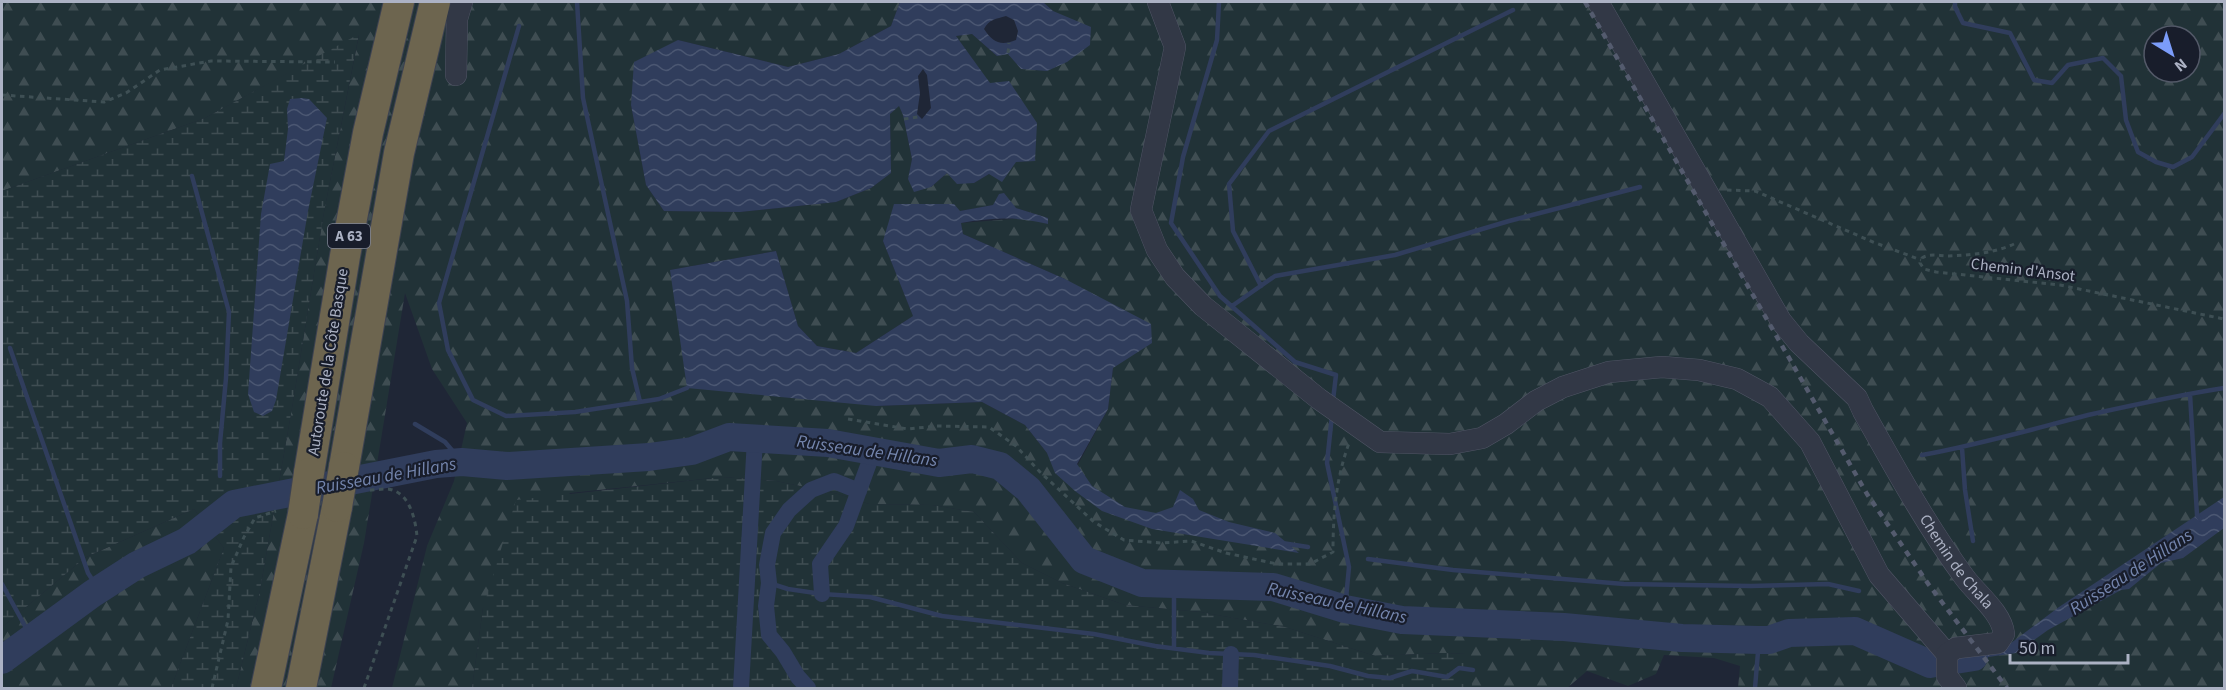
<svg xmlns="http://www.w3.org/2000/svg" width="2226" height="690" font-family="'Source Sans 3',sans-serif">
<defs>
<pattern id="forest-firs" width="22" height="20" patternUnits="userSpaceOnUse" patternTransform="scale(1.5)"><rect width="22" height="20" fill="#213237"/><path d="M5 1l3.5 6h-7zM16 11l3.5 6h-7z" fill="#3f4d52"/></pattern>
<pattern id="wetland-marsh" width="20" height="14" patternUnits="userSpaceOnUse" patternTransform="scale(1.5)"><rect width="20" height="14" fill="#213237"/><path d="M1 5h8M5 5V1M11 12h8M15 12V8" fill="none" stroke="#3f4d52"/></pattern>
<pattern id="water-waves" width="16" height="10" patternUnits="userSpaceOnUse" patternTransform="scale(1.5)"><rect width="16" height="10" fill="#303d5c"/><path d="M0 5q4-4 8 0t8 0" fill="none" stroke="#4b5772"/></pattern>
</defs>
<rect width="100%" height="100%" fill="#1f2636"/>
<!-- forest -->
<path fill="url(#forest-firs)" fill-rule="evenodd" d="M2,2H900L891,26L839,54L788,67L678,40L631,105L646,185L664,211L740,212L836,202L871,188L891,173L890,114L899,105L903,115L912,159L908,180L931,187L947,173L974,183L989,174L990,84L956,36L972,34L997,56L1008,53L1021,69L1053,11L1043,2H2224V688H1738L1740,666L1714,658L1664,655L1656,674L1628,686L1587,671L1567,688H1471L1466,654L1444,653L1375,656L1285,627L1200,612L1125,605L1062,583L1022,563L974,512L932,505L869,504L838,494L776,481L722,477L570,493L483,608L472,688H392L427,546L454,481L467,423L432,369L405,293L364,543L331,688H236L260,590L292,408L324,212L359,35L205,118L2,191ZM2154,36H2190V72H2154ZM999,194L1016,208L1048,218V224L1025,218L961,223L963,234L1065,279L1113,368L1108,409L1075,470L1047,453L1025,425L982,402L876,406L670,270L776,251L798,326L817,346L856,353L913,316L883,241L960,211L994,205Z
M194,509L224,548L171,688H2V627L86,557Z"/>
<!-- wetland -->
<path fill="url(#wetland-marsh)" d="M359,34L324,212L292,408L260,590L236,688H171L224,548L194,509L86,557L2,627V191L205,118Z
M722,477L776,481L838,494L869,504L932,505L974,512L1022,563L1062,583L1125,605L1200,612L1285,627L1375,656L1444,653L1467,654L1472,685L1471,688H472L483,608L516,500Z"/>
<!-- water -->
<path fill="url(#water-waves)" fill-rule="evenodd" d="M900,2H1043L1053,11L1091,27L1090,45L1067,62L1047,71L1021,69L1008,54L997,56L972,34L956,36L990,83L1009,81L1037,123L1035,161L1016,162L1002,182L989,174L974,183L957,184L947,173L931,187L914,192L908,179L912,159L903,115L899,106L890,114L891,173L871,188L836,202L740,212L664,211L646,185L631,105L634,62L678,40L788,67L839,54L891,26ZM1006,16L1014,20L1018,31L1016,40C1001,46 993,43 984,29C989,19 996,19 1006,16ZM923,69L927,75L931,108L922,119L917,114L920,93L918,76Z
M302,98L309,99L327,118L308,211L276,400L272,411L263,416L254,412L248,394L261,214L270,164L284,161L288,129L287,109L290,99Z
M1004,193L1016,208L1048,218V224C1017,216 992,218 961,223L963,234L1065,279L1151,324L1152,343L1113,368L1108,409L1077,464L1092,486L1125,507L1156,513L1173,507L1180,490L1193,499L1199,510L1229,522L1275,533L1299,553L1152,529L1102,511L1075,491L1055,473L1047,453L1025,425L982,402L876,406L687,388L670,270L776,251L798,326L817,346L856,353L913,316L883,241L894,204H954L960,211L993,205L999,194Z
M2224,497V528L2183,558L2161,563L2129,589L2121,590L2048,630L2016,653L1940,664L1950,657L2011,643L2059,607Z"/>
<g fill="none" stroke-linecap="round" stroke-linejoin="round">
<!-- stream -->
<path stroke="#303d5c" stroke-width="4.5" d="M577,2L583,98L627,301L632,368L640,402
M1219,2L1217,40L1183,157L1171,223L1220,296L1295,362L1336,375L1333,400
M1955,2V7L1963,23L2010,33L2034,80L2052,83L2068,65L2103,58L2121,76L2126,120L2138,152L2156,162L2173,167L2192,157L2224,114
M519,26L439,303L448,350L473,400L506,416L575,412L659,399L687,388
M192,176L229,312L226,378L220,443V476
M1261,286L1233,231L1229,184L1269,131L1513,10
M1232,306L1275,276L1395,255L1509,221L1640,187
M10,348L88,573L99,590
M2190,394L2197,515L2200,519
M1332,415L1327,463L1349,567L1345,609
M415,424L445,442L462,462
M1962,448L1965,490L1973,541
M1922,455C1978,445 2033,429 2088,415C2133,405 2179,395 2224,388
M1282,543L1308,547
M1368,559L1453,570L1624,584L1751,586L1828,584L1859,591
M769,583L788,589L822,594L870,597L942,616L1094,634L1155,646L1209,653L1254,655L1330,666L1368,676L1390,678L1412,671L1447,677L1459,668L1473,670
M2,584L31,637
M1174,584V648
M1755,688L1759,640"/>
<!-- canal -->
<path stroke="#303d5c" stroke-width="16" d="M822,594L820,564L846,526L873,452
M741,688L755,439
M808,688L798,677L783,652L769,635L766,606L769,583L767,565L773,533L789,510L811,490L834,481L859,491
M1230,688L1231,654"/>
<!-- river -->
<path stroke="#303d5c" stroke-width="28" d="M2,660L92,594L137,565L187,541L234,504L436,464L462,462L507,466L649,457L692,451L729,437L828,443L939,463L972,459L1000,466L1028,489L1084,560L1142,583L1273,587L1345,609L1402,620L1564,627L1682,638L1759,640H1769L1789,633L1855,631L1930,664L1974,657"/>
<!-- minor casing -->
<g stroke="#505565" stroke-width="22">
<g id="minor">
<path d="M1158,2L1175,47L1141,210L1157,250L1175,277L1203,306L1319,399L1380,442L1450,444L1482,438L1506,424L1536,401L1563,387L1609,372L1662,367L1699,370L1737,379L1770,397L1810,442L1879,575L1947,654"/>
<path id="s1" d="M1598,2L1781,321L1799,343L1857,398L1863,411C1895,468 1926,525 1965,578C1977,594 2002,613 2004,634L1998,643L1956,648L1947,654V676L1956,688"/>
<path d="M456,75L457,19L462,2"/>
</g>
</g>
<!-- highway casing -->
<g stroke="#3d4251" stroke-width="32">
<path id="highway" d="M344,467L399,153L435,2
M309,473L345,256L368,133L399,2
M266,688L303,514
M301,688L337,507"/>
</g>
<!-- path -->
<path stroke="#3e4f54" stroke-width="3" stroke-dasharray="4.5 4.5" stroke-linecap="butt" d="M1008,53L1009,43
M2,95L104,102L126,93L160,70L211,61L335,62
M904,119L918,117
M1727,190L1755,191L1873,242L1921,260
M2014,244C1994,253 1971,255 1949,256C1940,256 1930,253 1922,258L1920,263L1924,269L1936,272L2060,285L2224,319
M848,419L908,429L937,426L989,427L1016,446L1040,472L1094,522L1124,540L1161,543L1191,541L1226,553L1277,564H1310L1333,552C1333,513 1336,479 1349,443
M212,688L228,620L231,567L244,537L255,518L276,511
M364,688L417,536C415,517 409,492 388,489C381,489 374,490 368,490"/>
<!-- minor -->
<use href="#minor" stroke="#323846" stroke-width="21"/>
<!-- highway -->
<use href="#highway" stroke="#6d654f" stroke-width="30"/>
<!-- rail -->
<path stroke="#545b6e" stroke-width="4.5" stroke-dasharray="6 6" stroke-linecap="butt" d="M1585,2L1867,494L1929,585L2007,688"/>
<!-- highway-bridge casing -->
<g stroke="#3d4251" stroke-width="32" stroke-linecap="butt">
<path id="highway-bridge" d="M337,507L344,467
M303,514L309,473"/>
</g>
<!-- highway-bridge -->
<use href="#highway-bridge" stroke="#6d654f" stroke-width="30"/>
</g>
<g text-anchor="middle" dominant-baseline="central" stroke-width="4.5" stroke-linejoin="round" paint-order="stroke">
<!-- shield labels -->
<rect fill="#181d2b" stroke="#808596" stroke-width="1.5" x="328" y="224" width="42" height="24" rx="4.5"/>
<g font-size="15" font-weight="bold" fill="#acb2c4">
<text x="349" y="236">A 63</text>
</g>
<!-- street labels -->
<g font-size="16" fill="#acb2c4" stroke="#181d2b">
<text transform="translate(2023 270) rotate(7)">Chemin d'Ansot</text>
<text transform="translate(328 362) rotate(-81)">Autoroute de la Côte Basque</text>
<text stroke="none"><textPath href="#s1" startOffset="668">Chemin de Chala</textPath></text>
</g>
<!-- water labels -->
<g font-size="18" font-style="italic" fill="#7485ad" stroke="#181d2b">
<text transform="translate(867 451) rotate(8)">Ruisseau de Hillans</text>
<text transform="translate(386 476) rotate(-10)">Ruisseau de Hillans</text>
<text transform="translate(2131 572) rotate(-33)">Ruisseau de Hillans</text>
<text transform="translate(1337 603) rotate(12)">Ruisseau de Hillans</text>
</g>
</g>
<!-- border -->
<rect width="2226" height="690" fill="none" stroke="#acb2c4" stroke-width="6"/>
<!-- north arrow -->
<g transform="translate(2172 54) rotate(142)"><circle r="28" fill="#181d2b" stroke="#535968" stroke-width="1.5"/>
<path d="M0-4.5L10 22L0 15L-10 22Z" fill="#7b9cf9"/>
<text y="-9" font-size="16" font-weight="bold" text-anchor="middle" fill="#acb2c4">N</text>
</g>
<!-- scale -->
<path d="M2010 654v9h118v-9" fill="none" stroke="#acb2c4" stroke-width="3"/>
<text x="2019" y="654" font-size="18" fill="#acb2c4" stroke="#181d2b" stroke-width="4.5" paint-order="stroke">50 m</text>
</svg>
